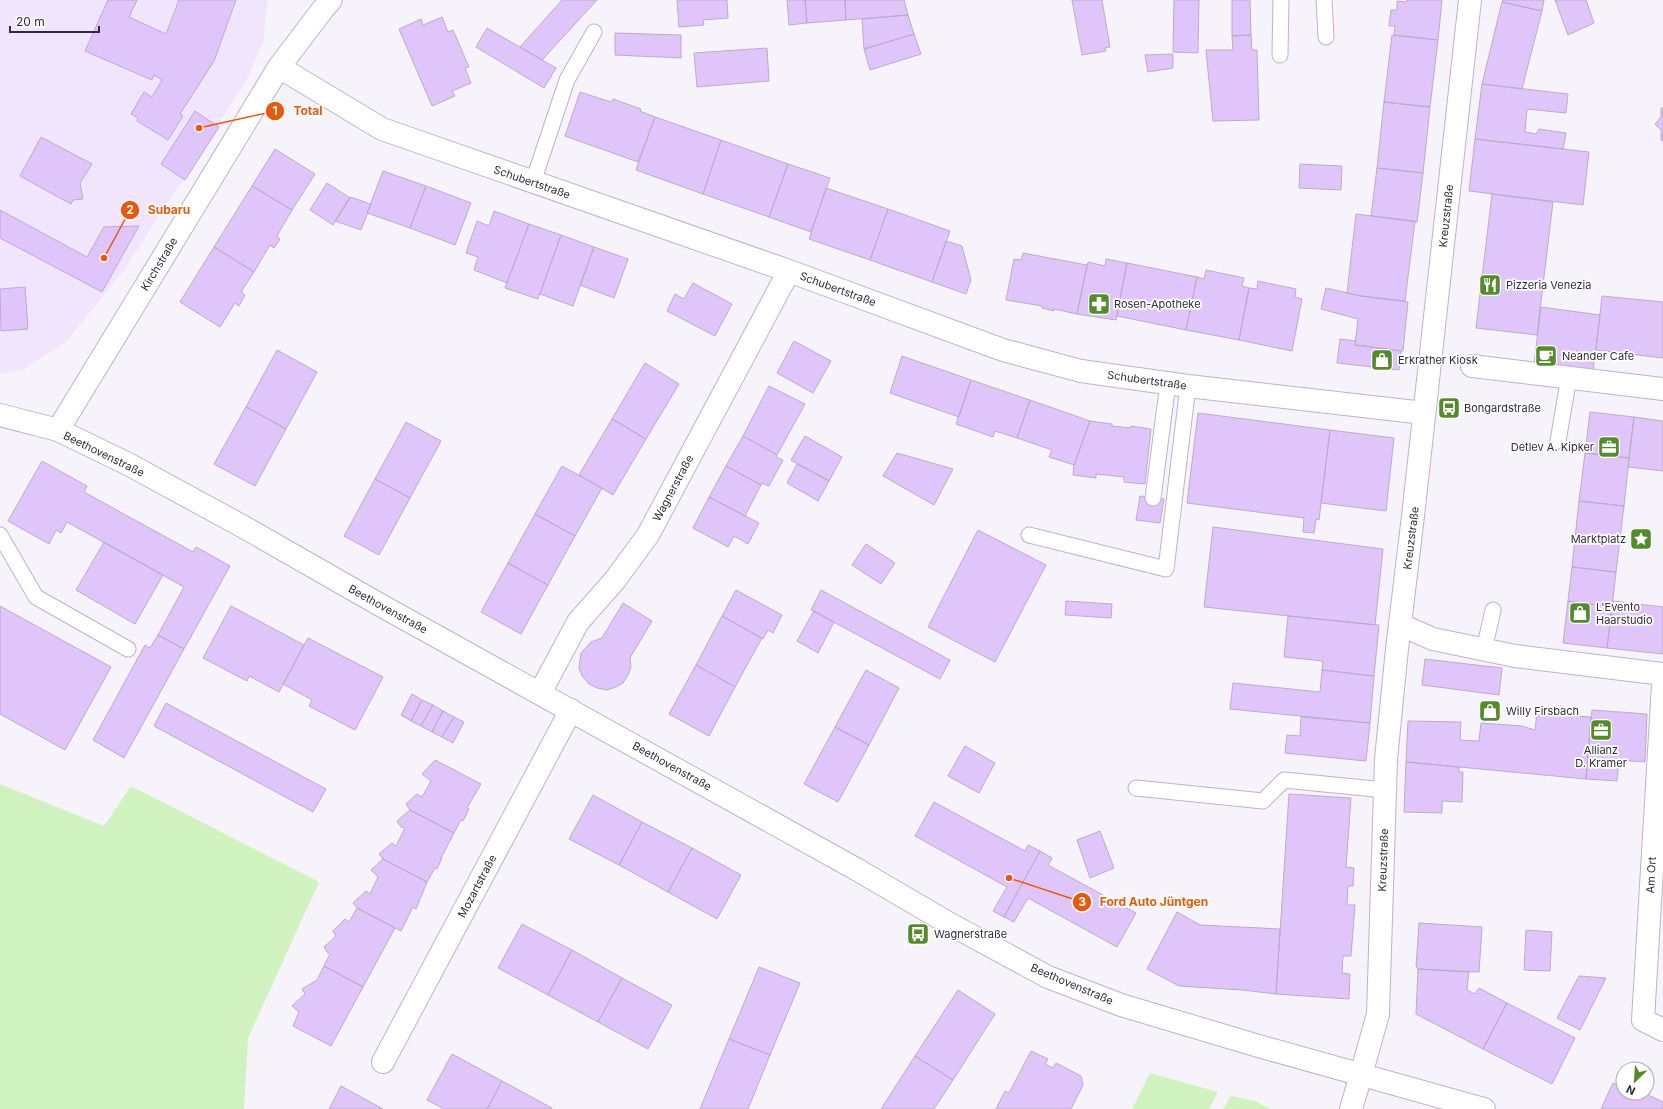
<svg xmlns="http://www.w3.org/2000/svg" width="1663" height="1109" font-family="Inter,sans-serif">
<rect width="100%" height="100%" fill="#f7f3fa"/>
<!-- built -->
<path fill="#f1e5fd" d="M0,0H267V8L263,42L248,78L125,269L66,342L24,369L0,374Z"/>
<!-- green -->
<path fill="#d0f2be" d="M0,784L104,826L131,786L319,882L248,1038L244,1109H0Z
M1150,1073L1218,1092L1209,1109H1132Z
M1231,1096L1255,1101L1271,1109H1223Z"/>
<!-- building -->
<path fill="#e0c5fa" stroke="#bbabca" d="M108,0H137L129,17L166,34L179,0H236L214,61L180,114L183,116L168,140L137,121L138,118L131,114L144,92L152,97L162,80L154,75L152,80L85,51Z
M562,0H597L542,60L520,47Z
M677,0H727L728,18L703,20L704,25L679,27Z
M787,0H805L807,23L789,25Z
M805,0H845L846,20L807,23Z
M845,0H904L908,15L846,20Z
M1072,0H1102L1110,47L1105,48L1106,51L1082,55Z
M1174,0H1199L1198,53L1173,52Z
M1232,0H1250L1251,35L1232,36Z
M1407,0H1442L1438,40L1394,35L1395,26H1389L1391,10H1397V1L1406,2Z
M1503,0H1544L1542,11L1502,2Z
M1555,0H1586L1594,23L1568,35Z
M1502,2L1542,11L1522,89L1482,84Z
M908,15L914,34L864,49L862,19Z
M442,17L448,32L453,30L469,67L465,68L471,83L452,91L455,96L432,106L399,29L421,19L423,25Z
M487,28L556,68L544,88L476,47Z
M615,33L681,35V58L615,55Z
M914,34L921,54L870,70L864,49Z
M1251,35L1252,50H1257L1259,120L1213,121L1206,50H1233L1232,36Z
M1392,35L1438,40L1430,107L1384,102Z
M767,48L769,81L697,87L694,53Z
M1173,54V68L1148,72L1145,55Z
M1482,84L1568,94L1566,113L1527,109L1525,132L1536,134L1539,129L1566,133L1563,149L1475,139Z
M580,92L611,102L613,99L641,109L640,111L655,117L638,162L565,136Z
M1384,102L1430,107L1423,173L1377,168Z
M1661,108H1663V141L1661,140V130L1655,124L1661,117Z
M195,111L219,127L185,180L161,164Z
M655,117L721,140L703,194L636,170Z
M41,137L92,164L80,183L83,199L73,200L71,204L20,176Z
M1475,139L1589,152L1583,205L1469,191Z
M721,140L788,164L769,217L703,194Z
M275,149L315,174L292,210L252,186Z
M788,164L830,178L811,232L769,217Z
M1300,164L1342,166L1341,190L1299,188Z
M1377,168L1423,173L1417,222L1371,216Z
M383,171L426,186L410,228L367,213Z
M327,183L350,198L333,225L310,210Z
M252,186L292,210L277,236L280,239L274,248L270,245L254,272L214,247Z
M426,186L471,203L455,245L410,228Z
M826,188L888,209L870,260L809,239Z
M1492,194L1553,202L1537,335L1476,328Z
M350,197L371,204L361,230L335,221Z
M888,209L950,231L932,282L870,260Z
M0,210L87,257L104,227L139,226L102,292L0,238Z
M494,211L529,224L507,283L474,270L478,257L466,253L477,221L489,226Z
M1356,214L1415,221L1405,301L1361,296L1347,293Z
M529,224L561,235L538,299L505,288Z
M561,235L594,247L573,306L540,294Z
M946,241L962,246L971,280L966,294L932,282Z
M214,247L254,272L241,292L245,295L239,306L235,303L220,327L180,302Z
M594,247L628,259L614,298L580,285Z
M1023,253L1087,265L1077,314L1054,309V311L1042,308V306L1006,300L1014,259L1021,260Z
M1106,259L1127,263L1116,320L1077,314L1088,262L1105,266Z
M1127,263L1197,277L1186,330L1117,316Z
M1206,270L1244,278L1242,286L1249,288L1239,340L1186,330L1197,277L1204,279Z
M1258,281L1296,289L1295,297L1302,299L1292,351L1239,340L1249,288L1257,289Z
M693,283L732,304L715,336L667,311L675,294L684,299Z
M25,287L28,329L1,331L0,289Z
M1326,288L1361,296L1408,302L1403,351L1355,345L1358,319L1321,309Z
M1602,296L1663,302V358L1596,350Z
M1541,307L1600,315L1593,371L1534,364Z
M1340,339L1356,341L1355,345L1401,351L1399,370L1337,363Z
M794,341L831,361L813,393L777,373Z
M277,350L317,372L286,429L246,407Z
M902,356L971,380L959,417L890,393Z
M645,363L679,384L646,439L612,419Z
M971,380L1030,400L1017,438L995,431L993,437L956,424Z
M769,386L805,404L777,455L743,436Z
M1030,400L1090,421L1074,465L1049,457L1052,450L1017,438Z
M246,407L286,429L255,486L214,464Z
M1590,412L1634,417L1629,458L1585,453Z
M1198,413L1330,430L1319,520L1316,519L1314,533L1303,532L1304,518L1187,503Z
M1634,417L1663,421V471L1628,467Z
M612,419L646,439L613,495L579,475Z
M1090,421L1112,424V426L1131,428V426L1151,429L1145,484L1124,482V477L1096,474V478L1073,475L1074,465Z
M406,422L441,441L410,498L375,479Z
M1330,430L1394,438L1386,511L1321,503Z
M743,436L777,455L776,457L783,460L769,486L762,483L761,485L726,466Z
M805,436L842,457L829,481L791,460Z
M897,453L953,469L934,505L883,476Z
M1585,453L1629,458L1624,506L1579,501Z
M42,461L87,486L84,492L193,552L196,547L230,566L184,649L158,635L184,587L67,522L61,533L56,530L49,544L8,521Z
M797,464L829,481L818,501L787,483Z
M562,466L602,488L575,536L535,514Z
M726,466L761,485L745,516L709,497Z
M375,479L410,498L379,555L344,536Z
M1140,496L1164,499L1160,523L1136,520Z
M709,497L759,523L748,544L734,536L728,547L693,528Z
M1579,501L1624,506L1616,572L1572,567Z
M535,514L575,536L548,585L508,563Z
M1213,527L1383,549L1375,625L1204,607Z
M978,530L1046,565L995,662L928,627Z
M104,542L163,575L135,624L76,590Z
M866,544L895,563L881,584L852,565Z
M508,563L548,585L521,634L481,612Z
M1572,567L1616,572L1612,607L1568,601Z
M736,590L782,615L773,633L768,630L763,639L722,616Z
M821,590L950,660L940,679L811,610Z
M1066,601L1112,604L1111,618L1065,615Z
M1568,601L1612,607L1607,648L1563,643Z
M1613,601L1663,607V654L1607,648Z
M623,603L652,621L630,658L631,667L628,675L623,683L616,687L607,690L597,688L589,684L582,676L579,668L581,653L591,642L602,638Z
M0,606L111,667L65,750L0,714Z
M231,606L304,645L279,692L249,676L247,681L203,658Z
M814,611L834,622L818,653L797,641Z
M722,616L762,638L735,687L696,665Z
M1288,616L1379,625L1374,676L1322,670L1323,661L1284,657Z
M158,635L184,649L124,758L93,740L145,645L150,648Z
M308,638L383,677L355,730L309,706L312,700L283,684Z
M1425,659L1502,668L1499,695L1422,685Z
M696,665L735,687L709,736L669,714Z
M866,670L899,688L869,745L835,727Z
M1322,670L1374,676L1370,723L1230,709L1233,683L1320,692Z
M412,694L422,700L411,721L401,715Z
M422,700L433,705L421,726L411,721Z
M166,703L326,789L313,812L154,726Z
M433,705L443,711L432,732L421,726Z
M1592,710L1647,714L1645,762L1619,760L1617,781L1586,779Z
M443,711L454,717L442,737L432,732Z
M1537,713L1591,717L1586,779L1406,762L1408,721L1461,722L1460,740L1479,741L1481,723L1522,726L1535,730Z
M454,717L464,722L453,743L442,737Z
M1301,717L1370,723L1366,761L1285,753L1287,735L1300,736Z
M835,727L869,745L838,802L804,784Z
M965,746L995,763L979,793L948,776Z
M435,760L481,784L467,808L469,809L463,821L461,820L454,833L410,810L406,804L417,794L422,797L431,781L422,774Z
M1406,762L1459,767V772H1463L1462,802L1442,801V813L1404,812Z
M1289,794L1351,798L1346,867L1354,868L1353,886H1348L1347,905H1355L1351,956H1343L1342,973L1350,974L1349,999L1276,994Z
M593,795L642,822L619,865L569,839Z
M934,802L1025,851L1028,845L1040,851L1004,917L993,911L1007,887L915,836Z
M410,810L454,833L441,858H442L437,869L435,868L427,882L383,859L379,854L392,843L396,846L405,828L401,827L397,821Z
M642,822L692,848L668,892L619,865Z
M1100,831L1114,868L1090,878L1077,840Z
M692,848L741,875L717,919L668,892Z
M1040,851L1052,858L1048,865L1136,913L1117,947L1028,898L1014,922L1004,917Z
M383,859L427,882L416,909L413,907L401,931L357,908L353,903L366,891L370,894L378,877L371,870Z
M357,908L395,928L363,987L324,966L330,954L327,952L324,947L336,936L333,931L345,919L349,922Z
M1177,912L1200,925L1280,929L1276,994L1242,990L1179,986L1147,969Z
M1419,923L1482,927L1479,972L1418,969L1416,967Z
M522,924L572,950L548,995L498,968Z
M1526,930L1552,932L1550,971L1524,970Z
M572,950L622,978L598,1022L548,995Z
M324,966L363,987L331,1046L293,1026L299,1012L292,1006L305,994L302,989L317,980Z
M759,967L800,983L770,1055L729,1039Z
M1418,969L1469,972L1467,990L1475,994L1479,988L1507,1003L1483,1049L1416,1014Z
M1579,976L1606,978L1580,1030L1557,1018Z
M622,978L672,1005L648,1049L598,1022Z
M958,990L995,1014L953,1080L915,1056Z
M1507,1003L1575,1038L1552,1084L1483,1049Z
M729,1039L770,1055L748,1109H700Z
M1031,1051L1048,1059L1045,1064L1053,1068L1056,1063L1081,1076L1083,1085L1071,1109H996L1005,1091L1009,1093Z
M452,1054L502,1081L487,1109H444L427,1100Z
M915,1056L953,1080L934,1109H881Z
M502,1081L552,1108V1109H487Z
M1613,1083L1623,1088V1093H1644L1663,1102V1109H1601Z
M341,1086L383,1109H329Z"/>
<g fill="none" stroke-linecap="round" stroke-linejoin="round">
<!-- lane casing -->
<g stroke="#c0b0d0" stroke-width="17">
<path id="lane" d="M1324,0L1326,37
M1280,55L1281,0
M533,182L567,80L594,32
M1558,441L1569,377
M1153,498L1168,383
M0,535L36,597L128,649
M1029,535L1166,569L1188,386
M1484,650L1493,610
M1136,788L1263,801L1284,780L1385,790"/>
</g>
<!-- street casing -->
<g stroke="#c0b0d0" stroke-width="24">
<path id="street" d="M279,67L382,129L789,271L1003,350L1081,371L1188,386L1424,413
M1472,366L1663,389
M58,430L279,67L323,9L331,0
M1401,625L1433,639L1515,656L1663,674
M1663,685L1643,1020L1663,1030
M540,693L578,622L615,580L648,535L789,271
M383,1062L571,710
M1351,1109L1361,1075"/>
</g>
<!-- secondary casing -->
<g stroke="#c0b0d0" stroke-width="24">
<path id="secondary" d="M0,415L58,430L128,464L242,526L382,606L856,869L950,924L1048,977L1121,1005L1255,1045L1484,1109
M1361,1075L1378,1014L1386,759L1397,649L1413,516L1470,0"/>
</g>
<!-- lane -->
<use href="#lane" stroke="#fff" stroke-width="15"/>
<!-- street -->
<use href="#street" stroke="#fff" stroke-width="22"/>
<!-- secondary -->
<use href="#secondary" stroke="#fff" stroke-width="22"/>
</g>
<!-- icons -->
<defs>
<g id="restaurant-square" transform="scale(1.15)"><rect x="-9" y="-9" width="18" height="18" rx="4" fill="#538c29" stroke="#fff"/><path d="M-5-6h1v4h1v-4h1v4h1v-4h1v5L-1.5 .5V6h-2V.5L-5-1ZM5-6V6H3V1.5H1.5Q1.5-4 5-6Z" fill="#fff"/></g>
<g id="pharmacy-square" transform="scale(1.15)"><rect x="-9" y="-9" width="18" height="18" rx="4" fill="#538c29" stroke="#fff"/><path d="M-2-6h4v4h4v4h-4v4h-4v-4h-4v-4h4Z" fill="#fff"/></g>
<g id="cafe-square" transform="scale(1.15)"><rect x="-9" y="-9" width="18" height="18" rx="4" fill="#538c29" stroke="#fff"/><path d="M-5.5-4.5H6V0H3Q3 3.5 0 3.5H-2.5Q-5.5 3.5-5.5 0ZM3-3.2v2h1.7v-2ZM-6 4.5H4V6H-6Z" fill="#fff"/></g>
<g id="shop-square" transform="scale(1.15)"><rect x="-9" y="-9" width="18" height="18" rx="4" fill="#538c29" stroke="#fff"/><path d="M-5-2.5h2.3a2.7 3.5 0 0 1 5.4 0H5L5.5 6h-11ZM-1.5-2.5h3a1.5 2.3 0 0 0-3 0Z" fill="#fff"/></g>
<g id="bus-square" transform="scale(1.15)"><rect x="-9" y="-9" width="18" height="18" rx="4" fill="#538c29" stroke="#fff"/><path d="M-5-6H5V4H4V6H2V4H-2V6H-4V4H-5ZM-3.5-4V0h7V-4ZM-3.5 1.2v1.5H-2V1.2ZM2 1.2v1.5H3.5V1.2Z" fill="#fff"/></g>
<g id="office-square" transform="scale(1.15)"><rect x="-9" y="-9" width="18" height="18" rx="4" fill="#538c29" stroke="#fff"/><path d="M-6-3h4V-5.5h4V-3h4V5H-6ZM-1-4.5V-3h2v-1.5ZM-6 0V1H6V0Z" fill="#fff"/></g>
<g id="sight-square" transform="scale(1.15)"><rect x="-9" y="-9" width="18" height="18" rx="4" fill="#538c29" stroke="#fff"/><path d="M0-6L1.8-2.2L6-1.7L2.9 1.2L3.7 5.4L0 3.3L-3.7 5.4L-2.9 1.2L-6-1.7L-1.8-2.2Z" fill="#fff"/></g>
</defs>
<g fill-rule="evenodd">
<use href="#restaurant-square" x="1490" y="285"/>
<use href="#pharmacy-square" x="1099" y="304"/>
<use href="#cafe-square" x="1546" y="356"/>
<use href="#shop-square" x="1382" y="360"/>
<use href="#bus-square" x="1449" y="408"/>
<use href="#office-square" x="1609" y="447"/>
<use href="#sight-square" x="1641" y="539"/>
<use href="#shop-square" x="1580" y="613"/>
<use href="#shop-square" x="1490" y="711"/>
<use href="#office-square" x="1601" y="730"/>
<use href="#bus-square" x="918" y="934"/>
</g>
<g text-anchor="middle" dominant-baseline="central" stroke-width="3.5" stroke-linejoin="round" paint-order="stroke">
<!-- street labels -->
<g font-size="11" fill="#312b37" stroke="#fff">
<text transform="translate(532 182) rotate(19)">Schubertstraße</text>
<text transform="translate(1446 216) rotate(-84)">Kreuzstraße</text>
<text transform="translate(159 264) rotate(-59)">Kirchstraße</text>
<text transform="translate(838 289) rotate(20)">Schubertstraße</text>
<text transform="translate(1147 380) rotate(8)">Schubertstraße</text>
<text transform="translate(104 454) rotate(26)">Beethovenstraße</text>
<text transform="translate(673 488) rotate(-62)">Wagnerstraße</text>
<text transform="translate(1411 538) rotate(-83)">Kreuzstraße</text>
<text transform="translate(388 609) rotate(29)">Beethovenstraße</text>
<text transform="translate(672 766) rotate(29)">Beethovenstraße</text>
<text transform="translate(1383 860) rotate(-88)">Kreuzstraße</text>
<text transform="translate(1651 875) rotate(-87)">Am Ort</text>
<text transform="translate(477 886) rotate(-62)">Mozartstraße</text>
<text transform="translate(1072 984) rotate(23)">Beethovenstraße</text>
</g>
<!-- poi labels -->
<g font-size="11" fill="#312b37" stroke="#fff" text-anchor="start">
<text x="1506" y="285">Pizzeria Venezia</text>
<text x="1114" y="304">Rosen-Apotheke</text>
<text x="1562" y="356">Neander Cafe</text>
<text x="1398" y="360">Erkrather Kiosk</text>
<text x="1464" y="408">Bongardstraße</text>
<text x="1594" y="447" text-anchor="end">Detlev A. Kipker</text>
<text x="1626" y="539" text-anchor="end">Marktplatz</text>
<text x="1596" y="607">L'Evento<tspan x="1596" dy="13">Haarstudio</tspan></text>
<text x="1506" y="711">Willy Firsbach</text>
<text x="1601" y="750" text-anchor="middle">Allianz<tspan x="1601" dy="13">D. Kramer</tspan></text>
<text x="934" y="934">Wagnerstraße</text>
</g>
</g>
<!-- callouts -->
<path fill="none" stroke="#e8590c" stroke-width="1.5" d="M199 128L275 111M104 258L130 210M1009 878L1082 902"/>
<g fill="#e8590c" stroke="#fff" stroke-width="1.5">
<circle cx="199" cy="128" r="4"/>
<circle cx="104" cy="258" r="4"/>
<circle cx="1009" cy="878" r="4"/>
<circle cx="275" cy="111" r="10"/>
<circle cx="130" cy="210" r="10"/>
<circle cx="1082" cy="902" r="10"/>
</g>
<g font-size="12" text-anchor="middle" font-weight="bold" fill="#fff">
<text x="275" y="115">1</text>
<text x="130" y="214">2</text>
<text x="1082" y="906">3</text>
</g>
<g font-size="12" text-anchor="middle" font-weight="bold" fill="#e8590c" stroke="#fff" stroke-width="3.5" stroke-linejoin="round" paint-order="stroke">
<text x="308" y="115">Total</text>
<text x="169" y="214">Subaru</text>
<text x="1154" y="906">Ford Auto Jüntgen</text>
</g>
<!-- north arrow -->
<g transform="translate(1635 1081) rotate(205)"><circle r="19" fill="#ffffff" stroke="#adaaaf"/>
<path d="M0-3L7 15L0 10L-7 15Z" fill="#538c29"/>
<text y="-6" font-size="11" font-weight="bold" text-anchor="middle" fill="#312b37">N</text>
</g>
<!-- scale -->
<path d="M10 26v6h89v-6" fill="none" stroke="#312b37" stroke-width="2"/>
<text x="16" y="26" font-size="12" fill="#312b37" stroke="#ffffff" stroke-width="3" paint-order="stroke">20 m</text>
</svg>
